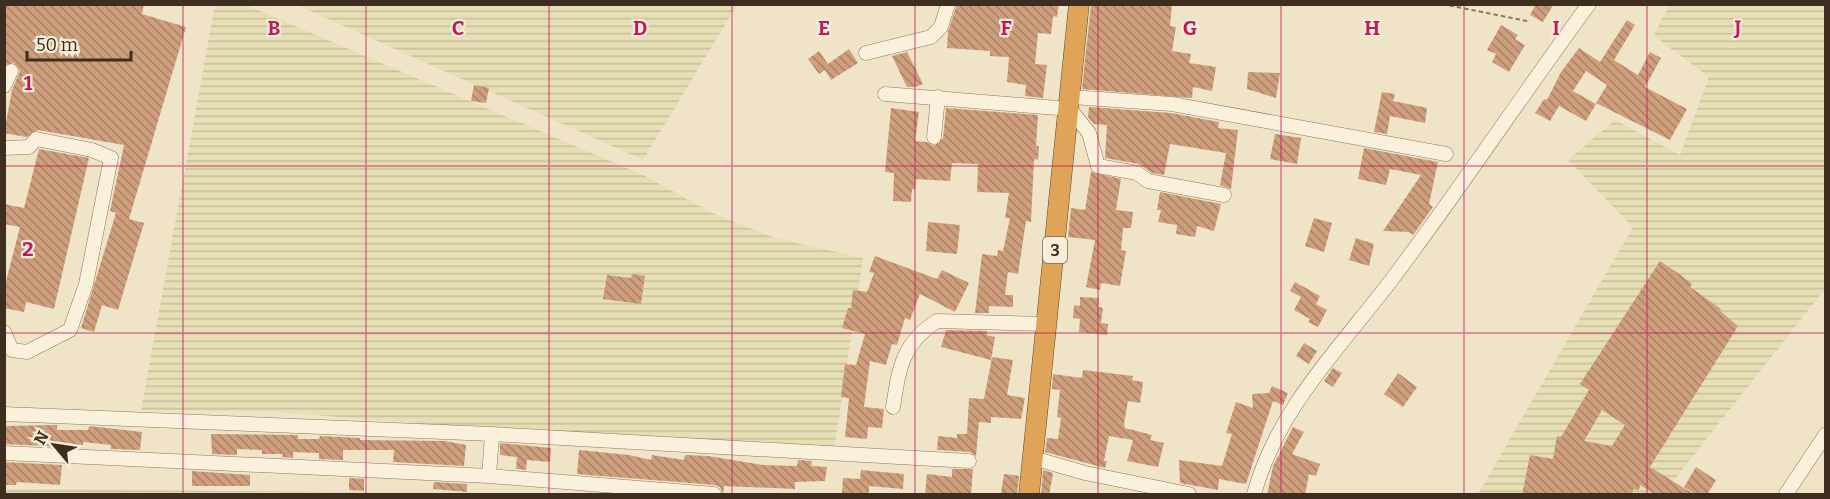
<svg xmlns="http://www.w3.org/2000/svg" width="1830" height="499" font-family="Bitter,serif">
<defs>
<pattern id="farmland-rules" width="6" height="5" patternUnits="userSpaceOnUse" patternTransform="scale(1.5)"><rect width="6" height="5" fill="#e6deb5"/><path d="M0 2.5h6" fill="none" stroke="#c6bf9b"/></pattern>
<pattern id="building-back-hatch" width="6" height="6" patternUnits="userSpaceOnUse" patternTransform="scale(1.5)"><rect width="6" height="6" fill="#cf9f7d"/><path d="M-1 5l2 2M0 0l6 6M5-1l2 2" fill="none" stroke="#a98266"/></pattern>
</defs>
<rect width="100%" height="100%" fill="#f0e4c8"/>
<!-- farmland -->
<path fill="url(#farmland-rules)" d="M215,5H246L645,176L712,213L775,238L863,258L833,457L277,412L141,410Z
M297,5H737L643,160Z
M1669,5H1825V289L1663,494H1478L1633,227L1568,160L1615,120L1680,155L1709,77L1654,36Z
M5,489L462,493L469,494H5Z"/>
<!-- building -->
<path fill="url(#building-back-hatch)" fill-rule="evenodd" d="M4,4H144L142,14L186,27L129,219L144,223L118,310L102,305L94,332L81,328L116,213L110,211L124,145L38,130L26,137L4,133L12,90L20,71L14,63L4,65Z
M957,4H1059L1057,17L1053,16L1051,34L1038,33L1035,64L1047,65L1043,98L1025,96L1026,85L1007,82L1009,57L990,56V51L947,48L948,32Z
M1091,4H1172L1170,26L1176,27L1172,51L1191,54L1189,63L1216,67L1212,91L1193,87L1192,98L1082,89Z
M1536,4H1554L1543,22L1530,15Z
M1627,20L1635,25L1614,60L1638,75L1650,52L1661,58L1645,87L1687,109L1670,140L1596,103L1607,85L1586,71L1573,91L1596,104L1586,121L1559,106L1550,121L1535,113L1544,99L1547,100L1561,72L1579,48L1600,62Z
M1501,25L1518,35L1515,39L1525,45L1509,72L1492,62L1496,54L1487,50Z
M849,49L858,63L831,80L825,70L819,74L808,59L819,51L828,64Z
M907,52L923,84L915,87H907L892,56Z
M1248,72L1280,73L1276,98L1247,89Z
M474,85L489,88L486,103L471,101Z
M1382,92L1395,94L1393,101L1427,108L1425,123L1390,116L1387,134L1374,132Z
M1089,107L1171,113L1219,122L1218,128L1238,130L1231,189L1220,185L1226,153L1220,152L1170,144L1164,175L1152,173L1139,164L1105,158L1107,125L1094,124L1088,117Z
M891,108L919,112L915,141L927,142L934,146L943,138L946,108L1038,115L1036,146H1039L1038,160L1034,159L1031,222L1026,221L1018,274L1008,272L1005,295H1013V307L989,306V313H975L982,254L997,256L998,250L1003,251L1010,218H1005L1009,193L977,192L978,164L952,163L950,181L916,179L915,190L912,189L911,202L893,201L894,173L885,172Z
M1275,134L1301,138L1297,164L1270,159Z
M1364,148L1438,162L1429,204L1433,207L1413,235L1409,232L1383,231L1421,175L1390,169L1386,185L1358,179Z
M39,149L89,158L54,309L26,302L24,312L4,308V289L20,227L4,224V204L24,208Z
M1091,172L1121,179L1116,210L1133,212L1131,228H1123L1121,250L1126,251L1120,286L1101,283L1100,290L1086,287L1095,240L1068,237L1071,208L1085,210Z
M1160,192L1221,204L1214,231L1197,226L1195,237L1176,234L1177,225L1158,222L1161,210H1157Z
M1314,218L1332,223L1324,252L1305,246Z
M928,222L960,225L957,254L926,251Z
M1356,238L1374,244L1369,266L1349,260Z
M875,256L937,279L942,270L969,283L955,312L920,294L910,320L905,318L897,345L892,344L886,365L870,361L864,407L884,409L882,428L868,427L867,439L845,437L849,398L841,397L845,364L856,365L865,334L842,328L848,308H851L853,290L867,292L874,273L869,272Z
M1660,261L1682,276L1692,284L1690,287L1721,309L1720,311L1738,326L1650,467L1695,495H1656L1640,485L1639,490L1633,489L1632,495H1522L1530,455L1553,459L1557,436L1561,437L1589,390L1580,384ZM1602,410L1625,425L1612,446L1584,441Z
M632,274L645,276L641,304L603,299L607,275L631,278Z
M1295,282L1320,296L1316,304L1327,310L1318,327L1308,322L1310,319L1294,310L1301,297L1290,291Z
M1080,297L1099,298L1098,307L1103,308L1101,323L1108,324L1107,335L1079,332L1080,319L1073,318L1074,305L1080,306Z
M946,330L987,331V335L995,337L991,360L941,347Z
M1304,343L1317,351L1309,364L1296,356Z
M992,357L1013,360L1007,395L1025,398L1021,419L991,417V423L979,422L976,456L970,452L937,450L938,436L957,438V434H967L969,398L984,399Z
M1333,368L1342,373L1333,387L1324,381Z
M1083,370L1133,376L1132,380L1143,382L1140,403L1128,401L1124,424L1125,428L1152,435L1150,440L1164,443L1158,467L1127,461L1133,440L1109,436L1104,461H1107L1105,468L1045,452L1047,438L1058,439L1061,418L1057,417L1060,390L1052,389L1053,374L1082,378Z
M1398,373L1417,387L1403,407L1384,394Z
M1272,386L1288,393L1283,405L1273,401L1246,484L1219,479L1218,490L1180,483L1179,460L1222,466L1232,434L1226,433L1236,402L1253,408L1252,394L1269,393Z
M57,425V430H88L89,426L142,432L140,450L111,449V445L83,442V448L4,444V426Z
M1293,427L1304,432L1292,454L1320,464L1316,476L1309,474L1305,495H1267L1273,466Z
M211,434L298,435V439H319L320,436L360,438V440L445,441L466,445L464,466L393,462L394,450H343V460L319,459V453L293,452V458L282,457L283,454H262V450L237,449V455L212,454Z
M500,443L551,448L550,462L527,460L526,470L516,469L517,457L500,455Z
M579,450L629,455L651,460L652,455L684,460L685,455L708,456L763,465L797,466L798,460L812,461L811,466L827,467L825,481L795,482V489L724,486L723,495L720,487L715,485L577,474Z
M4,462L62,465L60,485L17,482L16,485H4Z
M1696,467L1716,480L1707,495H1696L1684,487Z
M952,469H973L971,495H925L927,474L952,477Z
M861,470L904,474L903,489L869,486V495L842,493L843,478L860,479Z
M1043,470L1053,473L1049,495H1041Z
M192,471L250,475V486H192Z
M1004,474L1019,476L1017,495L1001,493Z
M349,478L364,479V491L349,490Z
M434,482L467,484V492L433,489Z"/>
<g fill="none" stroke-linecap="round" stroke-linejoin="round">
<!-- minor casing -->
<g stroke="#8d765c" stroke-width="15">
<path id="minor" d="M866,53L931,37L941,27L948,4
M4,86L11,71
M885,94L1070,109L1089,133L1098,166L1137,173L1148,181L1224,195
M1071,97L1172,104L1446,154
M934,137L938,97
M4,148L29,147L36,139L92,150L111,158L86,284L70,330L27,352L12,350L4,332
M893,407C899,369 902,343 937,321L1047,324
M4,414L492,434L489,476
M492,434L969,461
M4,453L489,476L714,494
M1033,458L1085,473L1189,494
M1254,494C1278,408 1339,349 1393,278C1460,189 1522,95 1589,4
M1786,494L1826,434"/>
</g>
<!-- highway casing -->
<g stroke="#5b4430" stroke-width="21">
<path id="highway" d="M1029,494L1079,4"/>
</g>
<!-- path -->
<path stroke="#8d765c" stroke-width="2" stroke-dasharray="4.5 3" stroke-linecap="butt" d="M1442,4L1527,21"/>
<!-- minor -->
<use href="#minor" stroke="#faf1dc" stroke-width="14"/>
<!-- highway -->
<use href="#highway" stroke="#e0a458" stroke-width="20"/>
</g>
<!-- grid -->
<path fill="none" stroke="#c2185b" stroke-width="1.5" stroke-opacity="0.55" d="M183,4V494M366,4V494M549,4V494M732,4V494M915,4V494M1098,4V494M1281,4V494M1464,4V494M1647,4V494M4,166H1826M4,333H1826"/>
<g text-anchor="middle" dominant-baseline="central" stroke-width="4.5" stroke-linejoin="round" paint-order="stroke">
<!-- shield labels -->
<rect fill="#f7eed8" stroke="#756857" stroke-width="1.5" x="1043" y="237" width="24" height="26" rx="4.5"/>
<g font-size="16" font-weight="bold" fill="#3d2e20">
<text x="1055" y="250">3</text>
</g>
</g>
<g font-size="20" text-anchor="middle" font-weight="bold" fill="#c2185b" stroke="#f7eed8" stroke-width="4.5" stroke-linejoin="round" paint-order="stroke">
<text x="274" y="35">B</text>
<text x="458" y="35">C</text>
<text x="640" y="35">D</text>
<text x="824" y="35">E</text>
<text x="1006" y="35">F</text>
<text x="1190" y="35">G</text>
<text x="1372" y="35">H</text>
<text x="1556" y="35">I</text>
<text x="1738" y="35">J</text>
<text x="28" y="90">1</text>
<text x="28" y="256">2</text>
</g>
<!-- border -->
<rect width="1830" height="499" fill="none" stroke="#3d2e20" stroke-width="12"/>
<!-- north arrow -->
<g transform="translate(54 445) rotate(299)" stroke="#f7eed8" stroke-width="4.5" paint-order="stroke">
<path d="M0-4.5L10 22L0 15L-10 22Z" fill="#3d2e20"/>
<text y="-9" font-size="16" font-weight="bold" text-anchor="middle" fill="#3d2e20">N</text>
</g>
<!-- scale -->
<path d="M27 51v9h104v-9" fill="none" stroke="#3d2e20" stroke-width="3"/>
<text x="36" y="51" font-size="18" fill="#3d2e20" stroke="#f7eed8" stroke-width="4.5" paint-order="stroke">50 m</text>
</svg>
